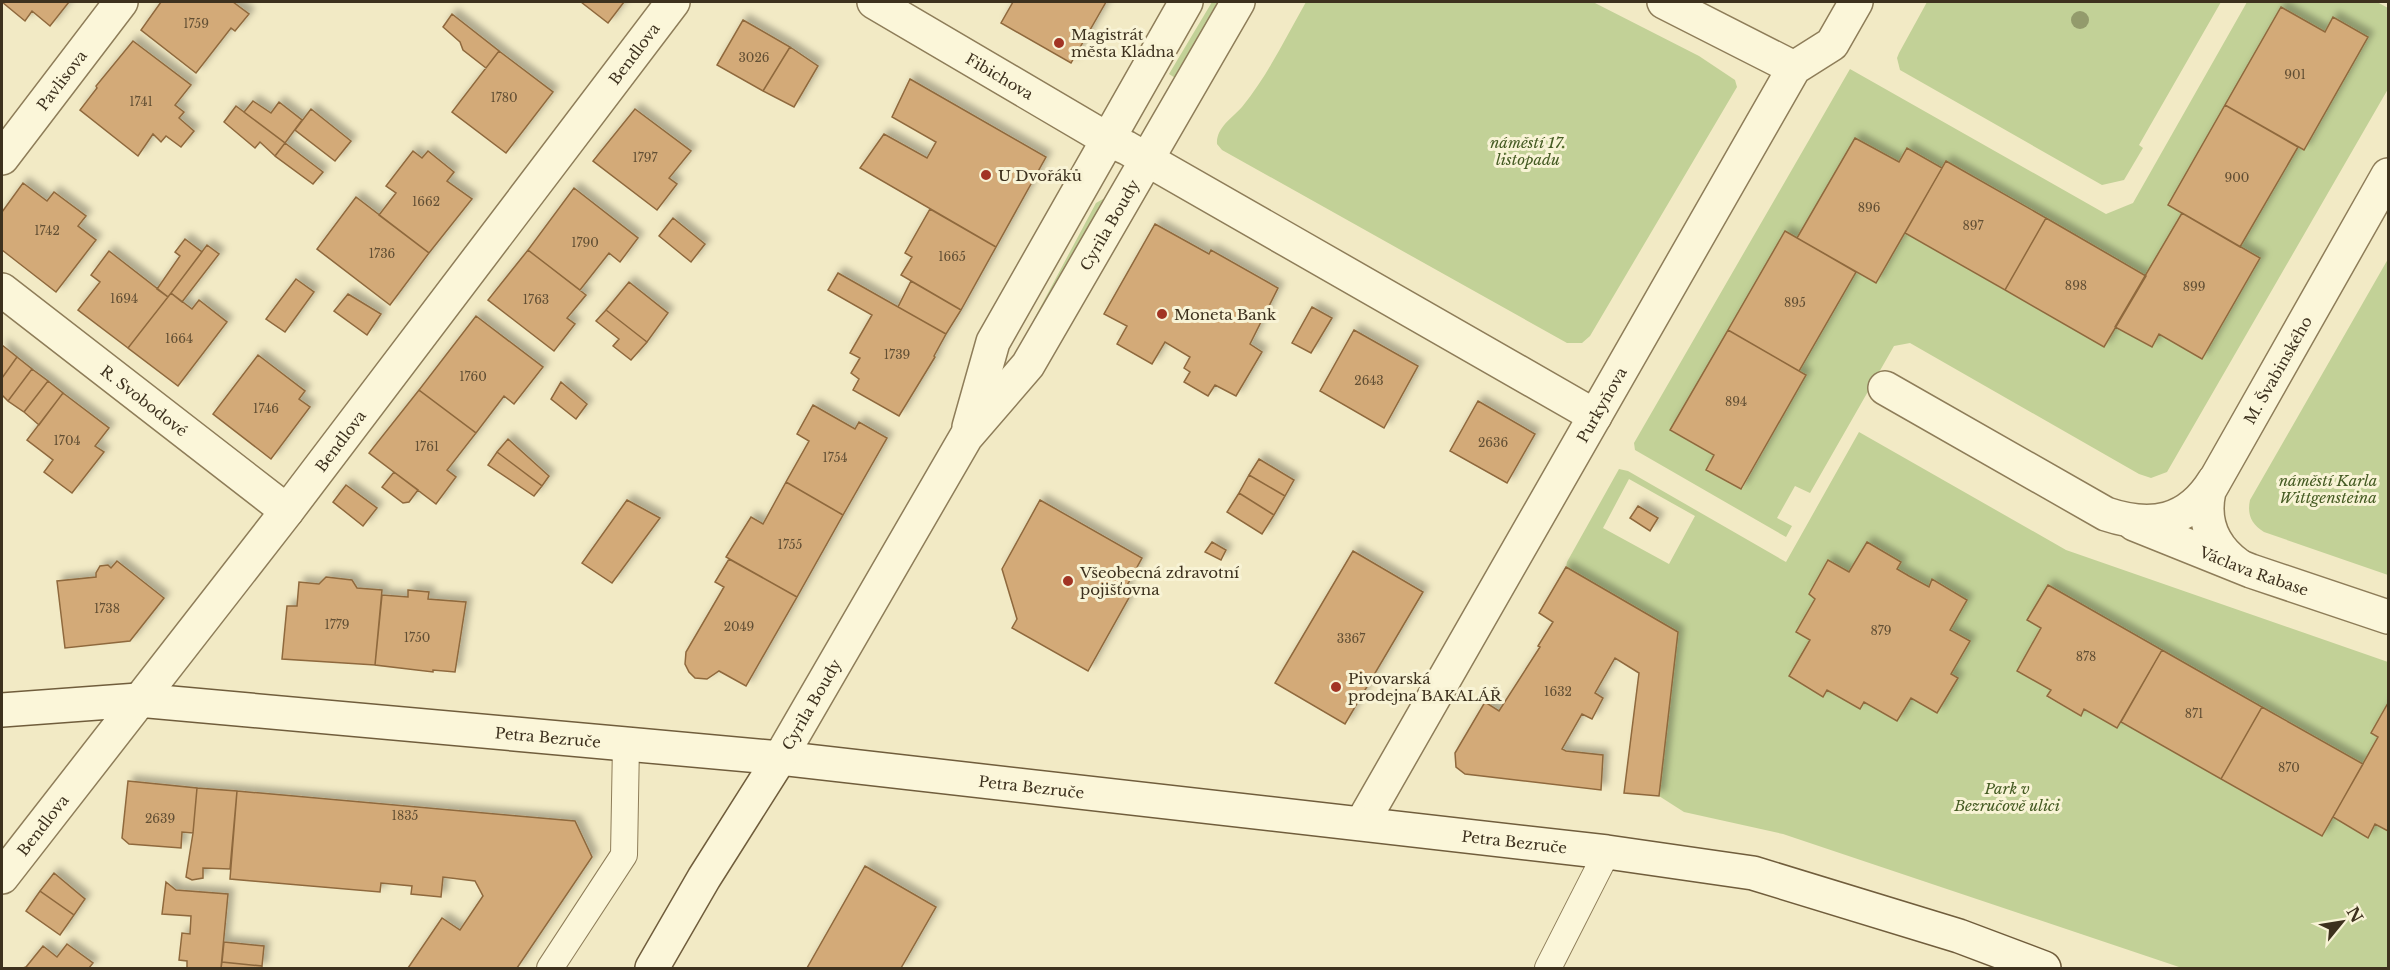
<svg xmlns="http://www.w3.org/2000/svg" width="2390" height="970" font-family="'Libre Baskerville',serif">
<defs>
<filter id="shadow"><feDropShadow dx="5.5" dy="-5.5" stdDeviation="3" flood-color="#0004"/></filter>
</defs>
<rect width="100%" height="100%" fill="#f2eac5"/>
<!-- green -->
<path fill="#c2d197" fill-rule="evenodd" d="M1212,2H1226L1180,81L1169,74Z
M1306,2H1593L1699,56L1735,80L1737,87L1590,336L1582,343H1567L1222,150L1217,144C1216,128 1232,118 1242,107C1268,75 1286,37 1306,2Z
M1927,2H2221L2139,145L2143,148L2124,180L2102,185L1900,70L1897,58L1899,53Z
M2247,2H2377L2388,8V89L2167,472L2151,478L2139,474L1910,343L1894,346L1810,493L1795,486L1777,518L1792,526L1786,537L1635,450L1634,443L1850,69L2106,214L2133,203ZM2281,7L2325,32L2333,17L2368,37L2304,150L2298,147L2240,247L2260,259L2202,359L2159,334L2151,347L2115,327L2104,347L1905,233L1876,283L1856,272L1799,371L1806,375L1742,489L1706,470L1714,455L1671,431L1785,231L1797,238L1855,138L1899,162L1908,148L1942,168L1947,161L2146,276L2182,213L2169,205Z
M1103,199L1108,201L1005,380L1032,323L1096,203Z
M2388,259V575L2264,532C2251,524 2247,514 2250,500Z
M1859,432L2066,550L2388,662V703L2371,733L2378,737L2363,764L2048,585L2027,620L2041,628L2017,671L2051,690L2047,697L2081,716L2084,709L2117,728L2121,722L2321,836L2333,817L2368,837L2375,824L2388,831V968H2182L1783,834L1684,812L1659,796L1678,632L1566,567L1567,562L1619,469L1628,471L1786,562ZM1629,479L1695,516L1669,564L1603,528ZM1867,542L1901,562L1897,569L1929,587L1933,580L1967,600L1950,630L1970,641L1951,674L1957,678L1937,713L1911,698L1897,721L1864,702L1860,708L1827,690L1823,696L1789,676L1810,640L1796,632L1815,599L1809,594L1828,561L1849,572Z"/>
<!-- building -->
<path fill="#d3aa78" stroke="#8f693d" stroke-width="1.5" filter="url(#shadow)" d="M2,2H69L50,26L32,11L25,21Z
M161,2H233L249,14L235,31L231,28L196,73L141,30Z
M581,2H624L608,23Z
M1013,2H1106L1071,63L1001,23Z
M2281,7L2325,32L2333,17L2368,37L2304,150L2225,105Z
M452,14L499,51L486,68L463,50L460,42L443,27Z
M743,20L790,47L763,91L717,65Z
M133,41L191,85L175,105L184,112L179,118L194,131L181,147L166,136L161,142L153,134L138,156L80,110L97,88L96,86Z
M790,47L818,66L794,107L763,91Z
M499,51L553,92L506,153L452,112Z
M910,79L1046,157L996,247L860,168L884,134L927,158L936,142L892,117Z
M253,101L271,113L279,102L302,120L285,143L244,112Z
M2225,105L2298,147L2240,247L2168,205Z
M236,106L285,143L275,156L260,142L255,148L224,122Z
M311,109L351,141L335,161L295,130Z
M635,109L691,151L669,178L677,184L657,210L593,161Z
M1855,138L1899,162L1907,148L1942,168L1876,283L1797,238Z
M285,143L323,172L313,184L275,156Z
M413,151L422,158L428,151L454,172L447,181L472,199L429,253L379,215L396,193L386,186Z
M1946,161L2046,218L2005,290L1905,233Z
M23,183L47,201L54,192L86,216L78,226L96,240L56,292L2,250V212Z
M574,188L638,238L620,262L609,253L580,290L528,250Z
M356,197L429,253L390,305L317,249Z
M930,209L996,247L961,310L901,275L912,257L905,253Z
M2182,213L2260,258L2202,359L2159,334L2152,347L2115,327Z
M673,218L705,244L691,262L659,236Z
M2046,218L2146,276L2104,347L2005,290Z
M1155,224L1209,254L1211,250L1278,288L1250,344L1262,352L1236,396L1215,385L1208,396L1184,382L1190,372L1184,368L1190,357L1165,342L1152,364L1117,344L1127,326L1104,314Z
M1785,231L1856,272L1799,371L1728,330Z
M185,239L202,252L168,297L157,289L180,256L175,252Z
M207,245L219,254L182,302L171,293Z
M528,250L586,295L567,318L575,324L554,351L488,300Z
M109,251L168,297L128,348L78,310L100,282L91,275Z
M838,273L946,334L934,356L935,357L899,416L853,390L859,379L851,373L860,358L850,353L872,315L828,290Z
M296,279L314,292L285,332L266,319Z
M911,281L961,310L946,334L898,307Z
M629,282L668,313L647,342L606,310Z
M171,293L192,309L199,300L227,322L178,386L128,348Z
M348,294L381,314L367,335L334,311Z
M1312,307L1332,318L1311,353L1292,343Z
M606,310L647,342L631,360L613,346L619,339L596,321Z
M476,316L543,367L514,404L504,396L476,433L419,390Z
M1354,330L1418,366L1384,428L1320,391Z
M1728,330L1806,375L1741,489L1706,470L1714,455L1670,430Z
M2,345L17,357L2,378Z
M258,355L305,391L299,399L310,407L271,459L213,414Z
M17,357L32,369L8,401L2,395V378Z
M32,369L48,381L24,412L8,401Z
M48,381L63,393L39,425L24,412Z
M561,382L587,404L576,419L551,399Z
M419,390L476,433L447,470L456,477L436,504L369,453Z
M63,393L109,428L95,446L104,452L72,493L44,472L53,460L27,440Z
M1478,401L1535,434L1507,483L1450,451Z
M813,405L855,429L859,422L887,438L843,515L786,482L809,441L797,434Z
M508,439L549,476L542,486L497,452Z
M497,452L542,486L534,496L488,465Z
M1259,459L1294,480L1285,496L1249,475Z
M394,472L418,490L409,502L403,503L382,487Z
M1249,475L1285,496L1274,515L1239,493Z
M786,482L843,515L797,597L726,557L751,517L763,524Z
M346,485L377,508L363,526L333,502Z
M1239,493L1274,515L1262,534L1227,512Z
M627,500L660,518L612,583L582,563Z
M1040,500L1142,558L1124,591L1131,594L1088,671L1012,628L1017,619L1002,569Z
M1638,506L1658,518L1650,531L1630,518Z
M1212,542L1226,550L1221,560L1205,552Z
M1867,542L1901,562L1897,569L1909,576L1929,587L1932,579L1967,600L1950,630L1970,641L1951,674L1958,678L1937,713L1911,698L1897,721L1864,702L1860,709L1827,690L1823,697L1789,676L1810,640L1796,632L1815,599L1809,594L1828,560L1849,572Z
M1353,551L1423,592L1345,724L1275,683Z
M729,559L797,597L746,686L719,671L707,679L695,678L689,672L685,664L686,652L724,587L715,582Z
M117,561L164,598L130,641L65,648L57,581L96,577V573L100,566L108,565L111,568Z
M1566,567L1678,632L1659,796L1624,793L1639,673L1615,658L1595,693L1603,698L1592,719L1582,714L1562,749L1566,751L1603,755L1601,790L1465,774L1456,767L1455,753L1485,702L1499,711L1540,647L1538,646L1553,622L1539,613Z
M326,577L352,580L357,588L382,590L375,665L282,659L287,606H297L299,582L319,584Z
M2048,585L2162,650L2117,728L2084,709L2081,716L2047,696L2051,690L2017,671L2041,628L2027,620Z
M408,590L429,592L428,599L466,602L455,672L433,670V672L375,665L382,595L408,597Z
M2162,650L2262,707L2221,779L2121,722Z
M2388,703V831L2375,824L2368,838L2333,817L2378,737L2371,733Z
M2262,707L2363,764L2322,836L2221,779Z
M128,781L197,788L193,833L182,832L181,848L129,844L122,838Z
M197,788L237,791L230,869L203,868V878L192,880L186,877L193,833Z
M237,791L575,821L592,857L517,968H408L442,918L460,930L483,896L475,881L443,877L441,897L411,894L412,886L381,883L380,892L230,879Z
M865,866L936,907L901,968H807Z
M54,873L85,899L74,915L40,891Z
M166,882L176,890L228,894L221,968H187V961L179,960L182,933L190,934L191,916L162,914Z
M40,891L74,915L60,935L26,911Z
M224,942L264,946L262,966L222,962Z
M67,944L93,963L89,968H23L26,967L43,946L57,957Z
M222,962L262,966V968H221Z"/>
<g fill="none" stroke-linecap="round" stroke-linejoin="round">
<!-- lane casing -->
<g stroke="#8e7d59" stroke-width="28">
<path id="lane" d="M550,968L624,855L626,744
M1548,968L1607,852"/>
</g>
<!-- street casing -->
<g stroke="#8e7d59" stroke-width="36">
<g id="street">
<path id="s1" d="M874,2L1107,139L1127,148L1595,416"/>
<path d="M1664,2L1794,68"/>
<path id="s2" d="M2,158L121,2"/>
<path id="s3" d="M2,290L287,511"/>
<path d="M1885,388L2106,514C2151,529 2188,523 2214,481"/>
<path d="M969,427L993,342L1186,2"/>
<path id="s4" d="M2134,524L2251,571L2388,617"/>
<path id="s5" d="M2238,565C2213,547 2202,522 2209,491L2388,175"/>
<path id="s6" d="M780,758L966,437L1028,365L1238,2"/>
<path id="s7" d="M1362,823L1794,68L1832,44L1856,2"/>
<path id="s8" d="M2,877L287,511L673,2"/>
</g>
</g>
<!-- secondary casing -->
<g stroke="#705d3c" stroke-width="36">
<g id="secondary">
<path id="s9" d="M2,710L138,700L626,744L780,758L1607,852L1753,873L1959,936L2044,968"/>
<path d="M652,968L704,878L780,758"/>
</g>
</g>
<!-- lane -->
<use href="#lane" stroke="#fbf6d9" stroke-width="26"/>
<!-- street -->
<use href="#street" stroke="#fbf6d9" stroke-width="33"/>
<!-- secondary -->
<use href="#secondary" stroke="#fbf6d9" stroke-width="33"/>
</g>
<!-- trees -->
<circle fill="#939b6c" cx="2080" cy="20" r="9"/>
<!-- markers -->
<g fill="#a23424" stroke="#f8f3d5" stroke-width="2">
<circle cx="1059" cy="43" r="6"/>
<circle cx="986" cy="175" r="6"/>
<circle cx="1162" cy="314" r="6"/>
<circle cx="1068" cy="581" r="6"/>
<circle cx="1336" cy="687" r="6"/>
</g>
<g text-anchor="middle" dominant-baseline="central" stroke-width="6" stroke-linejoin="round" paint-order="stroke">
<!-- number labels -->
<g font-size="12" fill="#624f34">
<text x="196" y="23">1759</text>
<text x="754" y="57">3026</text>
<text x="2295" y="74">901</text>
<text x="504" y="97">1780</text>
<text x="141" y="101">1741</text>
<text x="645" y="157">1797</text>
<text x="2237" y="177">900</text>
<text x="426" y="201">1662</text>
<text x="1869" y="207">896</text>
<text x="1973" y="225">897</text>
<text x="47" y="230">1742</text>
<text x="585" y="242">1790</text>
<text x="382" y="253">1736</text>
<text x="952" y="256">1665</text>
<text x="2076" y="285">898</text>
<text x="2194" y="286">899</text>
<text x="124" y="298">1694</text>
<text x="536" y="299">1763</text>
<text x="1795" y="302">895</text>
<text x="179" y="338">1664</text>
<text x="897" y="354">1739</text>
<text x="473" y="376">1760</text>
<text x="1369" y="380">2643</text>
<text x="1736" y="401">894</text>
<text x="266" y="408">1746</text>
<text x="67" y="440">1704</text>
<text x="1493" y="442">2636</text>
<text x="427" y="446">1761</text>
<text x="835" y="457">1754</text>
<text x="790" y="544">1755</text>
<text x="107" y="608">1738</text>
<text x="337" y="624">1779</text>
<text x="739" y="626">2049</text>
<text x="1881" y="630">879</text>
<text x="417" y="637">1750</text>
<text x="1351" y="638">3367</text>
<text x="2086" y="656">878</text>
<text x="1558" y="691">1632</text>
<text x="2194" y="713">871</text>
<text x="2289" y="767">870</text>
<text x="405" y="815">1835</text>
<text x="160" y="818">2639</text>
</g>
<!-- poi labels -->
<g font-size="15" fill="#3d311e" stroke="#f8f3d5" text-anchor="start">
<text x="1071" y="34">Magistrát<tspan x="1071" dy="17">města Kladna</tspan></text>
<text x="998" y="175">U Dvořáků</text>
<text x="1174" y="314">Moneta Bank</text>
<text x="1080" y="572">Všeobecná zdravotní<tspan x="1080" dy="17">pojišťovna</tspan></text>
<text x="1348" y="678">Pivovarská<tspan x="1348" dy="17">prodejna BAKALÁŘ</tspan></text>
</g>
<!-- street labels -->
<g font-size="15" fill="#3d311e" stroke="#f8f3d5">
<text stroke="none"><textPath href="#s8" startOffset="1038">Bendlova</textPath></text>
<text stroke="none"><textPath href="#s1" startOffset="146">Fibichova</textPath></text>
<text stroke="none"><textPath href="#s2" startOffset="98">Pavlisova</textPath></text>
<text stroke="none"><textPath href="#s6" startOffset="628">Cyrila Boudy</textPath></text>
<text stroke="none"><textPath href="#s5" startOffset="224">M. Švabinského</textPath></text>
<text stroke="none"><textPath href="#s3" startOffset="180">R. Svobodové</textPath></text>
<text stroke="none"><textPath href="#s7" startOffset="482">Purkyňova</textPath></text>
<text stroke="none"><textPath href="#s8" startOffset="552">Bendlova</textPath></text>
<text stroke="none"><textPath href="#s4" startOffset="129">Václava Rabase</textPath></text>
<text stroke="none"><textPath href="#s6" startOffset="62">Cyrila Boudy</textPath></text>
<text stroke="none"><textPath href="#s9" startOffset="548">Petra Bezruče</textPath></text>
<text stroke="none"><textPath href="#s9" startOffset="1034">Petra Bezruče</textPath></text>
<text stroke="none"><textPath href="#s8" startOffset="66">Bendlova</textPath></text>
<text stroke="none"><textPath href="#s9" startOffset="1520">Petra Bezruče</textPath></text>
</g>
<!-- park labels -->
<g font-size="15" font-style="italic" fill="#455b23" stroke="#f8f3d5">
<text x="1528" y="142">náměstí 17.<tspan x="1528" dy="17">listopadu</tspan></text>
<text x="2328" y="480">náměstí Karla<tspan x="2328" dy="17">Wittgensteina</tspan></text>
<text x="2007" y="788">Park v<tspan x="2007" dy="17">Bezručově ulici</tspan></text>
</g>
</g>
<!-- border -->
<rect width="2390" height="970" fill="none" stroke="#3d311e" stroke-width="6"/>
<!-- north arrow -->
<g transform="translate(2342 922) rotate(60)" stroke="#f8f3d5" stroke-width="4.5" paint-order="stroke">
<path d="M0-4.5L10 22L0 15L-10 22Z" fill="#3d311e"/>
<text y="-9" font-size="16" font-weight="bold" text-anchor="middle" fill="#3d311e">N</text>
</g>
</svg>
